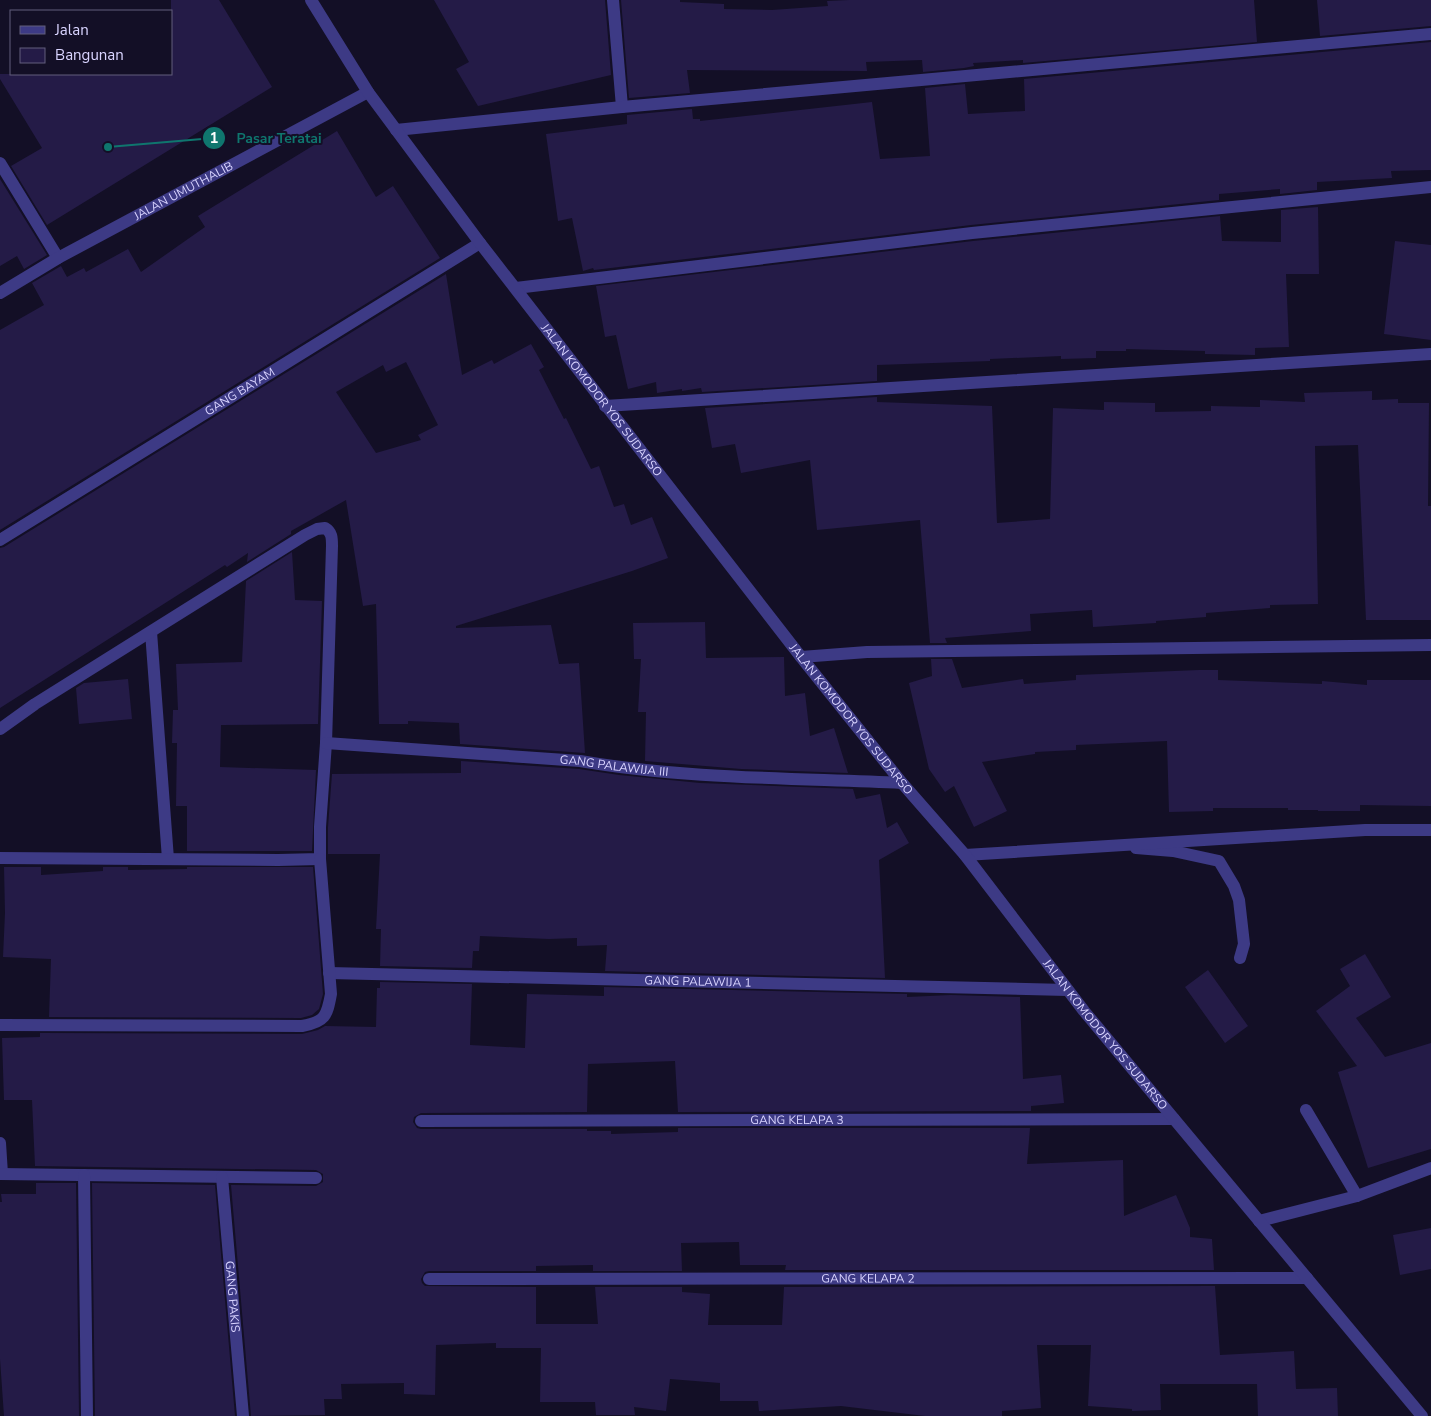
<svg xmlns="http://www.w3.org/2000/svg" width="1431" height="1416" font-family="'Nunito Sans',sans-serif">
<rect width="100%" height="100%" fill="#130f26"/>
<!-- building -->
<path fill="#241b47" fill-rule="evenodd" d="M171,0H219L272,87L47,225L11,166L42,148L0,79V74H171Z
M434,0H605L611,75L478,106L456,69L469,62Z
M621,0H680V2L724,4V9L772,10L828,6L827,1L849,0H1254L1257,42L1023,63V60L973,63L974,66L964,68L923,72L922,60L866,62L867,71L687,70L690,93L629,98Z
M1317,0H1431V26L1320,36Z
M1431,42V170L1391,171L1392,178L1317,182V190L1280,194V189L1219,194V200L971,225L594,270L593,268L583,271L572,218L558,221L546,134L627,124V115L692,109L693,119H700V121L872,102L880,159L930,156L925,88L965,84L968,114L1025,111L1024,79Z
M337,131L376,197L393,186L440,258L0,530V330L44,305L32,283L61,266L67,277L84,268L86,272L128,249L141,272L205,227L198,216Z
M0,179L47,255L24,269L17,256L0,266Z
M1318,207L1319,274H1286L1289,347L1255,348V355L1205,354V351L1126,349V351H1096V358L1061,359V356L990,359V361L877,365V381L702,392L701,388L682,391V389L657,393L656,382L628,389L616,335L605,337L596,286L973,241L1220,216L1222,241L1281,242V210Z
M1395,241L1431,245V340L1384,334Z
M446,274L462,375L492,360L494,364L531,344L544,367L539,370L564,419L566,418L591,469L599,466L614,507L624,504L631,525L652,517L668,558L632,571L456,626V628L551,625L559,664L579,663L585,753L460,744L459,723L408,721V724H379L376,604L363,606L346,500L291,531V534L247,562L248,553L227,567L225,565L0,708V548L4,547ZM406,362L438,425L418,435L421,440L376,453L336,392L383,365L386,372Z
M1372,391V400L1398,399V403H1429L1428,506H1431V620H1366L1358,445L1315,446L1318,604L1270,605V608L1206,613V617L1156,621V623L1093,627L1092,610L1030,614L1031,631L945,638L947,643H930L920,520L817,530L810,460L741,473L735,444L712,448L705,408L877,397V402L992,406L997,523L1050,519L1053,408L1104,410V402L1155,403V412L1211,411V406L1260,407V400L1305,402L1304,393Z
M292,552L295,600L322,601L318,724L221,725L220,767L316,770L312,851H187V806H176L177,743H172L173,710H178L176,664L242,662L246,581Z
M705,622L706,658L784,657L785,696L805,693L810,736L834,728L848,773L741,769L645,761L646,712H638L641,659H634L633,623Z
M931,659H952L962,688L1023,679L1024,684L1076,680V675L1199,670H1218V680L1322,684V681L1367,685V680H1431V806L1360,805V811H1318V810H1288V808H1213V811L1169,812L1167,741L1076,745V750L1035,752V754L982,762L1007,811L974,827L954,786L945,792L929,769L909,683L932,676Z
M128,679L132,719L79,724L76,688L84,683Z
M461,761L579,769L619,775L700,783L853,789L856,799L880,794L887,828L897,822L909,843L879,860L885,978L605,971L607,945L577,946V938L549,939L480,936L479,951H473L472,968L380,966L381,929H376L380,854H328V827L332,774L461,773Z
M4,867H41V875L103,871V867H128V870L187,869V867H313L323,994L319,1009L312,1015L301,1018L49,1017L51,959L3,957L5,913Z
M1365,954L1391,997L1356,1018L1385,1057L1431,1043V1149L1368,1168L1338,1072L1357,1066L1316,1011L1350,986L1340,969Z
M1208,970L1248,1026L1225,1043L1185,987Z
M380,982L472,984L470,1045L525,1048L527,994L604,996V987L907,994V997L951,995L1020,997L1023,1079L1061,1075L1064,1103L1031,1106V1111L678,1112L675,1061L588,1064L587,1112L421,1113L414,1117L413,1122L417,1128L421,1129H587V1131H611V1134L678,1132V1128H1030L1027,1164L1123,1160L1124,1216L1176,1195L1190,1228V1237L1212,1239L1214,1270H785L786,1265H740L739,1242L681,1243L682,1271H593V1265L536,1266V1271H429L425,1272L421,1279L422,1283L425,1286L536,1287V1324H598L595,1287H682V1292L710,1294L708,1325H782L784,1287L1215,1286L1220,1355L1294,1351L1296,1389L1337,1388L1338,1416H1258L1257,1384H1160L1161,1410L1132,1411V1409L1088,1406L1091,1345H1037L1041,1408L1002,1411V1416H925L841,1406L759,1411L758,1401H720V1383L670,1379L666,1411L634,1407L635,1415H596L595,1402H540L541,1348H496V1343L436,1345L435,1395L404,1394V1383L341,1384L342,1399H324L325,1415L251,1416L231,1185L316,1186L323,1182V1174L316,1170L35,1166L32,1100H4L2,1038L40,1037V1033L302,1034L318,1030L325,1026L376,1027L377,988H380Z
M36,1183H76L79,1416H4L0,1359V1202H2L1,1194H36Z
M92,1183L215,1185L235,1416H95Z
M1431,1228V1269L1400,1275L1393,1235Z"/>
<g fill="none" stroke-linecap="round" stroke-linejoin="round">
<!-- service -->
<path stroke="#3d3a85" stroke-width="12" d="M1136,848L1173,851L1219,861L1234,886L1239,900L1244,944L1240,958
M1306,1110L1357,1196
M1259,1221L1357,1196L1431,1168"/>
<!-- minor -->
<g stroke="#3d3a85" stroke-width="12">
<path d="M613,0L622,107"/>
<path d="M396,130L622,107L1431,34"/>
<path d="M0,163L58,258"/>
<path d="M516,288L972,233L1431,187"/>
<path id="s1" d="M0,293L58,258L368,92"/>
<path d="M605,406L1431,354"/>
<path id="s2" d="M0,540L480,243"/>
<path d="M151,632L168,859"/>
<path d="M801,657L867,652L1431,645"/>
<path d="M0,729L35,704L305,535L317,529L325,528C332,532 332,538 332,546L326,743L320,827V859L278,860L0,858"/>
<path id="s3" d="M326,743L580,761C686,779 795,778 902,783"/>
<path d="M965,855L1365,830H1431"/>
<path id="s4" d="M329,973L1067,990"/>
<path d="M0,1025L302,1026C325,1022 327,1016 331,994L320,859"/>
<path id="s5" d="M421,1121L1174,1119"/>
<path d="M0,1143L2,1174"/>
<path d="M0,1174L316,1178"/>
<path d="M84,1175L87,1416"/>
<path id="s6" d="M222,1177L243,1416"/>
<path id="s7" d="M429,1279L1307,1278"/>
</g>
<!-- tertiary -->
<path stroke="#3d3a85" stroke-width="12" id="s8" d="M311,0L368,92L480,243L801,657L902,783L965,855L1084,1011L1422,1416"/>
</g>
<g text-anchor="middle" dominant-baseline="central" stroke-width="4" stroke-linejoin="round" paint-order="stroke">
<!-- street labels -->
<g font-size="12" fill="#d9d4ff" stroke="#130f26">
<text stroke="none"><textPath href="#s1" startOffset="210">JALAN UMUTHALIB</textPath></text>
<text stroke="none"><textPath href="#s2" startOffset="282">GANG BAYAM</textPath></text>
<text stroke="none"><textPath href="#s8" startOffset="495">JALAN KOMODOR YOS SUDARSO</textPath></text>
<text stroke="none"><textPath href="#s8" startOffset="900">JALAN KOMODOR YOS SUDARSO</textPath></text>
<text stroke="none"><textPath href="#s3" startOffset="289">GANG PALAWIJA III</textPath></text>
<text stroke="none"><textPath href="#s4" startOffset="369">GANG PALAWIJA 1</textPath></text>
<text stroke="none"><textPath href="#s8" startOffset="1305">JALAN KOMODOR YOS SUDARSO</textPath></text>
<text stroke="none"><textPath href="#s5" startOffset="376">GANG KELAPA 3</textPath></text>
<text stroke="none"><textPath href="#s7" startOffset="439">GANG KELAPA 2</textPath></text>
<text stroke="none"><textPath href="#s6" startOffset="120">GANG PAKIS</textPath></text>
</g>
</g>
<!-- callouts -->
<path fill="none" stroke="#0f766e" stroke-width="2" d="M108 147L214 138"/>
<g fill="#0f766e" stroke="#130f26" stroke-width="2">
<circle cx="108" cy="147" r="5"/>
<circle cx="214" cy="138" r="12"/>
</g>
<g font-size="15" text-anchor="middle" font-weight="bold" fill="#fff">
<text x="214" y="143">1</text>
</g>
<g font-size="14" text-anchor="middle" font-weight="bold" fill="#0f766e" stroke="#130f26" stroke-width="4" stroke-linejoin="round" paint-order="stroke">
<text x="279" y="143">Pasar Teratai</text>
</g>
<!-- legend -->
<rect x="10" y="10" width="162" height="65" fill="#130f26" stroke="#625e7d"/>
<rect x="20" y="26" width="25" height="8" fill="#3d3a85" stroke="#625e7d"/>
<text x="55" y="35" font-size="15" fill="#d9d4ff">Jalan</text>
<rect x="20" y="48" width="25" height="15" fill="#241b47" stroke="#625e7d"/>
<text x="55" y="60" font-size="15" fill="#d9d4ff">Bangunan</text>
</svg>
